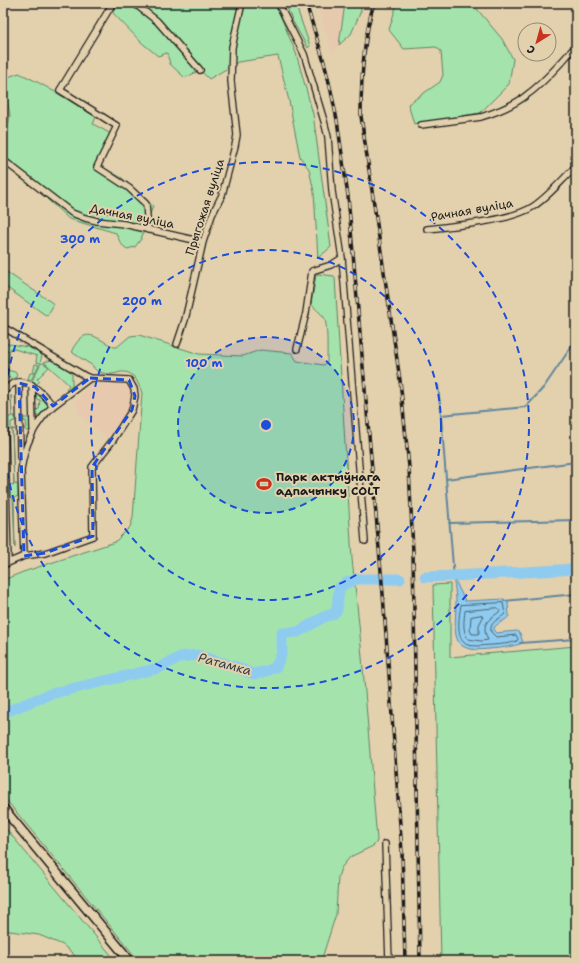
<svg xmlns="http://www.w3.org/2000/svg" width="579" height="964" font-family="'Shantell Sans',sans-serif">
<rect width="100%" height="100%" fill="#e3d1ae"/>
<filter id="ink" filterUnits="userSpaceOnUse"><feTurbulence type="fractalNoise" baseFrequency=".025" numOctaves="2"/><feDisplacementMap in="SourceGraphic" scale="8" xChannelSelector="R" yChannelSelector="G"/><feConvolveMatrix kernelMatrix="1 2 1 2 8 2 1 2 1" color-interpolation-filters="sRGB"/></filter>
<g filter="url(#ink)">
<!-- built -->
<path fill="#e7c9ae" d="M316,3H345L339,45L332,53Z
M94,381L110,383L123,382L127,384L130,390L132,401L130,407L108,439L85,421L86,419L77,412L78,407L74,404L88,384Z"/>
<!-- green -->
<path fill="#a4e4ac" stroke="#608064" d="M116,3H275L296,53L313,114L331,247L318,258L314,192L309,169L300,157L289,101L278,56L238,62L209,79L200,70L185,78L170,64L167,53L158,56L141,42L113,13Z
M285,3H295L310,46L308,48L293,22Z
M345,3H360L361,11L351,34L339,45Z
M397,3H472L502,39L513,59L509,84L480,113L414,124L408,104L440,82L443,75L441,51L436,47L404,49L389,30Z
M19,73C46,85 71,102 96,117L93,124L111,134L100,166L122,178L153,206L141,239L135,247L127,249L121,244L116,233L69,219L48,200L34,180L3,158V139H6L10,115L7,99L3,98V79Z
M5,271L54,304L47,316L3,285V272Z
M318,274L334,276L335,278L352,559C363,652 369,746 377,840L376,843L373,846L350,857L341,868L338,877L336,914L323,955L324,961H139L3,796V580L23,572L115,542L130,527L133,518L142,393C139,385 135,373 125,372C120,371 116,374 112,374C106,374 95,373 93,366L73,353L72,350C86,325 94,337 114,347H117L130,336L139,335L199,354L243,356L260,350L292,353L297,361L324,365L327,362C327,352 328,324 324,317C320,312 315,309 311,304L316,275Z
M3,343L28,347L42,355L40,363L36,362L37,356L11,348L10,351L3,349Z
M3,351L10,353L6,366L8,367L7,370L15,372L17,375L16,377L13,379L3,376Z
M51,360L72,372V387L67,391L66,389L69,385L44,362Z
M41,363H43L49,367L37,379L40,381L37,384L32,381Z
M35,364L39,365L31,380L28,379L30,373H33Z
M38,393L48,403V406L39,416L36,415V410L39,409L40,400L36,399V394Z
M11,395L12,416H15V421L11,422V429H15L12,430L14,484L12,430L7,429V418L12,416Z
M23,418H30L31,428L29,431H27L23,428H27L26,421H23Z
M17,484L18,485V496L14,498L15,548L13,498L9,496V486L10,485Z
M450,584V657L576,646V961H441L433,585Z
M3,825L116,961H81L63,945L39,935L3,930Z"/>
<!-- water -->
<path fill="#8fcbef" stroke="#61859b" d="M453,576L465,601L504,599L508,603L509,616C506,621 498,622 494,628V631L496,633L517,631L520,633L523,643C512,647 500,648 489,649C447,654 456,631 456,601C456,593 454,584 453,576Z"/>
<g fill="none" stroke-linecap="round" stroke-linejoin="round">
<!-- shore -->
<path stroke="#4a6270" stroke-width="1" d="M503,603L505,614C498,620 489,622 491,632L496,637L516,635L518,639L517,641C510,644 501,644 493,645C485,645 476,647 468,645C455,641 459,615 461,605Z
M498,608L500,610L499,612C493,617 484,621 485,630C485,634 487,637 488,640L481,641L468,639C462,631 464,620 465,611Z
M481,615L483,617L479,625V633L478,634H472L470,630L471,617Z"/>
<!-- stream -->
<path stroke="#61859b" stroke-width="2" d="M438,385L441,415
M446,479L576,462
M449,523L576,520
M454,579L441,415L526,407L544,387L576,340
M504,601L576,594
M520,643L576,639"/>
<!-- river -->
<path stroke="#8fcbef" stroke-width="11" d="M425,577L453,576L576,569
M3,713L50,694L159,668L180,657L197,655L236,667L253,674L264,672L276,667L282,653V633L298,632L324,617L333,614L337,610L339,588L346,583L357,579H400"/>
<!-- street casing -->
<g stroke="#1c1c1c" stroke-width="8">
<path id="street" d="M113,3L60,90L117,126L97,167L129,188L146,204L148,230
M134,3L157,21L200,70
M278,3L304,54L324,121L328,137L332,191L342,258L365,541
M421,125L481,117C497,112 515,105 528,94C546,81 561,62 576,46
M3,160L59,203L72,213L85,218L97,221L124,224L203,242
M427,229C454,226 512,221 534,206C550,195 563,179 576,166
M3,327L85,376L90,378L129,380L134,389L135,396L132,410L113,440L92,467L93,536L45,553L24,556L3,565
M177,344L185,320L203,242L212,215L222,195L235,146L237,135L231,81L232,47L242,3
M297,349L306,313L312,271L331,265L342,258
M19,383L20,457
M32,385L33,429
M53,406L90,378
M8,562L4,393C18,368 42,391 53,406C34,424 24,445 21,471L24,556
M385,844L389,961"/>
</g>
<!-- secondary casing -->
<g stroke="#1c1c1c" stroke-width="11">
<path id="secondary" d="M3,808L130,961"/>
</g>
<!-- street -->
<use href="#street" stroke="#e3d1ae" stroke-width="5.5"/>
<!-- secondary -->
<use href="#secondary" stroke="#e3d1ae" stroke-width="8"/>
<!-- rail casing -->
<g stroke="#1c1c1c" stroke-width="3.5">
<path id="rail" d="M306,3L324,62L331,91L337,120L348,196L383,594L402,852L405,961
M374,3C363,39 361,78 361,116L400,380L409,467L413,552L420,961"/>
</g>
<!-- rail -->
<use href="#rail" stroke="#e3d1ae" stroke-width="2" stroke-dasharray="6" stroke-linecap="butt"/>
</g>
</g>
<!-- marked area -->
<path fill="none" stroke="#1d4ed8" stroke-width="3" stroke-dasharray="8 5" stroke-linejoin="round" d="M90,378L129,380L135,396L132,410L92,467L93,536L45,553L24,556L19,383L35,387L53,406Z"/>
<!-- distance rings -->
<circle cx="266" cy="425" r="88" fill="#1d4ed8" fill-opacity=".12"/>
<g fill="none" stroke="#1d4ed8" stroke-width="2" stroke-dasharray="7 5">
<circle cx="266" cy="425" r="88"/>
<circle cx="266" cy="425" r="175"/>
<path d="M3 423A263 263 0 1 1 3 427"/>
</g>
<!-- icons -->
<defs>
<g id="stadium-bare" transform="scale(1.2)"><path d="M0-5a6.5 5 0 1 0 0 10a6.5 5 0 1 0 0-10ZM-3.5-1.8h7v3.6h-7Z" fill="#c8321e" stroke="#e3d1ae" stroke-width="2.5" paint-order="stroke"/></g>
</defs>
<g fill-rule="evenodd">
<use href="#stadium-bare" x="264" y="484"/>
</g>
<g text-anchor="middle" dominant-baseline="central" stroke-width="4" stroke-linejoin="round" paint-order="stroke">
<!-- street labels -->
<g font-size="12" fill="#1c1c1c" stroke="#e3d1ae">
<text transform="translate(205 207) rotate(-72)">Прыгожая вуліца</text>
<text transform="translate(472 210) rotate(-10)">Рачная вуліца</text>
<text transform="translate(132 216) rotate(11)">Дачная вуліца</text>
</g>
<!-- poi labels -->
<g font-size="12" font-weight="bold" fill="#1c1c1c" stroke="#e3d1ae" text-anchor="start">
<text x="276" y="477">Парк актыўнага<tspan x="276" dy="14">адпачынку COLT</tspan></text>
</g>
<!-- water labels -->
<g font-size="13" font-style="italic" fill="#333f46" stroke="#e3d1ae">
<text transform="translate(225 664) rotate(15)">Ратамка</text>
</g>
</g>
<circle cx="266" cy="425" r="6" fill="#1d4ed8" stroke="#e3d1ae" stroke-width="2"/>
<g font-size="12" text-anchor="middle" font-weight="bold" fill="#1d4ed8" stroke="#e3d1ae" stroke-width="4" stroke-linejoin="round" paint-order="stroke">
<text x="80" y="243">300 m</text>
<text x="142" y="305">200 m</text>
<text x="204" y="367">100 m</text>
</g>
<!-- margin -->
<rect width="579" height="964" fill="none" stroke="#e3d1ae" stroke-width="16"/>
<rect x="8" y="8" width="563" height="948" fill="none" stroke="#1c1c1c" stroke-width="1.5" filter="url(#ink)"/>
<!-- north arrow -->
<g transform="translate(537 42) rotate(217)"><circle r="19" fill="#e3d1ae" stroke="#938974"/>
<path d="M0-3L7 15L0 10L-7 15Z" fill="#c8321e"/>
<text y="-6" font-size="11" font-weight="bold" text-anchor="middle" fill="#1c1c1c">С</text>
</g>
</svg>
